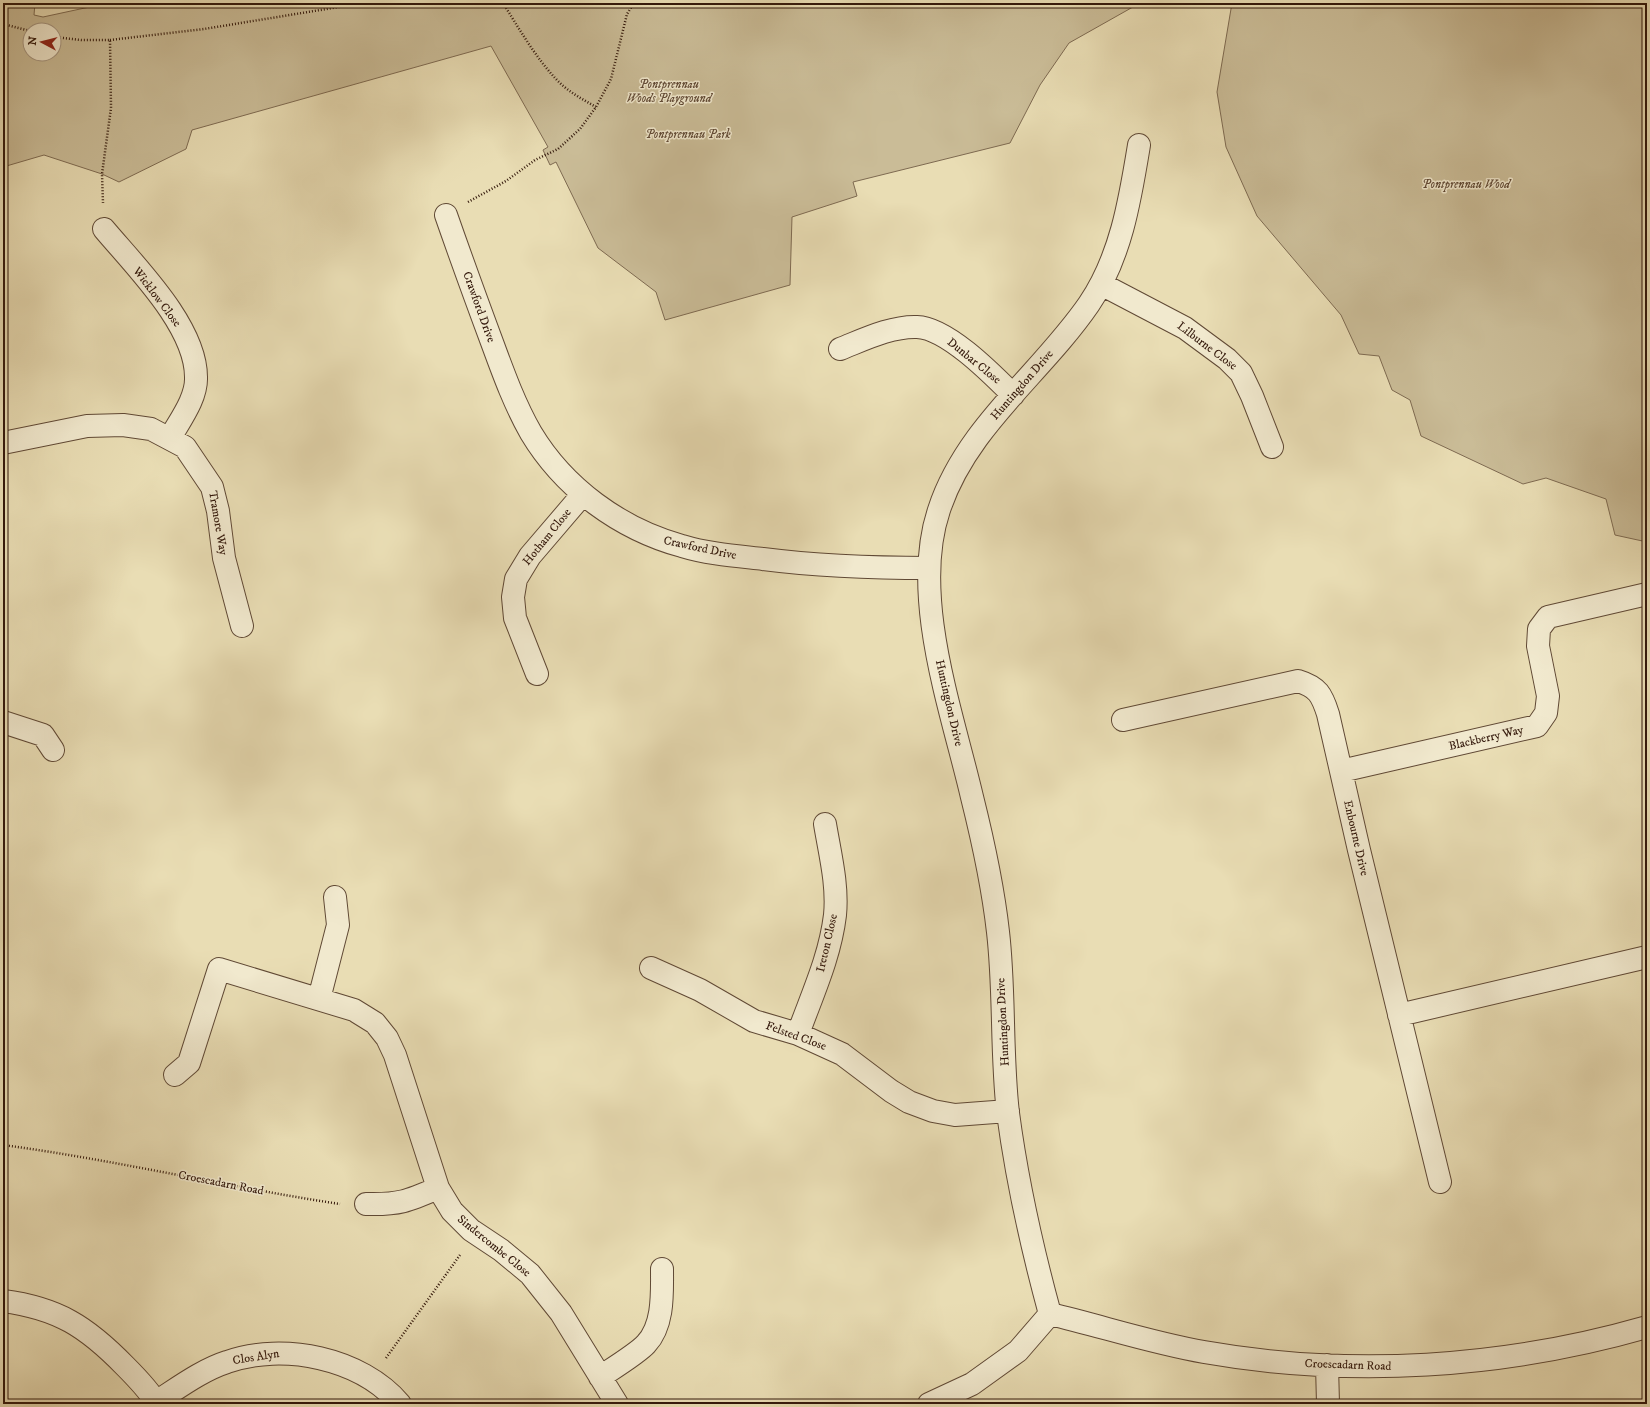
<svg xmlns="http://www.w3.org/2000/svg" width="1650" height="1407" font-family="'IM FELL DW Pica',serif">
<rect width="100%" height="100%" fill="#e9ddb4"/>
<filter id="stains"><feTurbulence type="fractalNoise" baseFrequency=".005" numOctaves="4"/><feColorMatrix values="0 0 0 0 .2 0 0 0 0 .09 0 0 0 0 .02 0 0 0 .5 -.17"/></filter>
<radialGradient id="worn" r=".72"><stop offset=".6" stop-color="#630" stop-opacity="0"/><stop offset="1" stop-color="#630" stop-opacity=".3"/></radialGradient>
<!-- green -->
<path fill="#cabc97" stroke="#7e6a51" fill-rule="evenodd" d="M8,3H35L34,15L43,17L108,3H1140L1069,43L1040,85L1010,143L853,182L857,196L792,217L790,285L665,320L656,292L598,248L556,162L550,165L543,150L548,147L491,46L192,130L186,149L119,182L102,174L44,155L3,167V18ZM30,30H54V54H30Z
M1232,3H1647V542L1615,535L1606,499L1546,478L1523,484L1421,436L1410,400L1392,390L1379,356L1359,354L1341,315L1257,216L1226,147L1217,92Z"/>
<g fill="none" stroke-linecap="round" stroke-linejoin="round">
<!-- minor casing -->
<g stroke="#604935" stroke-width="24">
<path id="minor" d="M446,215C461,258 477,302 493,345C504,375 515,405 531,433C564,488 620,529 682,546C708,554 736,556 763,559C818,566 873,568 929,568
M104,229C135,266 196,326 196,377C197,398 180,420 170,438
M1101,284L1185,328L1227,359L1241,373L1252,396L1272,447
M840,349C863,340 891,326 917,327C947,328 992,374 1013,395
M3,443L87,426L123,425L151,429L185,447L212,487L218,511L224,558L242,626
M537,674L515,618L513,597L516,579L530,556L583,494
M1123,720L1298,681C1318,687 1322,695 1328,714L1359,850L1440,1182
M3,722L43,735L53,750
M1341,771L1537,726L1546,713L1548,696L1538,646L1539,629L1548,617L1647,594
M651,968L700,990L754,1021L798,1034L842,1054L891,1091L909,1102L933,1111L955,1115L1008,1111
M319,999L338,925L335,897
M1399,1015L1647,957
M798,1034C812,995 830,957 835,915C838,885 830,854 825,824
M175,1075L189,1063L219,969L354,1010L375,1023L387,1038L395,1055L438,1188L452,1211L471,1230L501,1250L530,1274L561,1313L617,1404
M366,1204C399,1205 408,1201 438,1188
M3,1301C58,1308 87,1327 125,1366C136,1377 149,1390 157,1404
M1050,1314C1032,1248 1017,1181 1008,1113C1001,1053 1005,992 998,932C993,887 983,841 972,797C952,711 910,596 939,510C966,427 1041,374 1089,304C1121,257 1130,200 1139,145
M1050,1314C1101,1326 1152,1343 1204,1352C1351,1378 1504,1368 1647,1327
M1327,1365L1328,1404
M600,1377C612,1369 638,1353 646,1344C664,1325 662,1293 662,1269
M156,1402C178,1388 202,1370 227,1362C283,1342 361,1358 400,1404
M929,1404L972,1384L1018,1351L1050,1314"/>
</g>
<!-- path -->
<path stroke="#33180b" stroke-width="2.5" stroke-dasharray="1 2" stroke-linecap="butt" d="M503,3C518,27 536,58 556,79C567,91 582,99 596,107
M3,24L30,31
M54,37L81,40H110L111,108L102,174L103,203
M110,40L204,29L363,3
M468,202L506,181L535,160L558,149L580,129L596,107L611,79L627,14L634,3
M3,1145C116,1160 227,1187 340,1204
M386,1358L460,1255"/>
<!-- minor -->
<use href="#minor" stroke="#f1e9ce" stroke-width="22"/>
</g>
<g text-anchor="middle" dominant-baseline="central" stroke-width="3" stroke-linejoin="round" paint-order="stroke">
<!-- park labels -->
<g font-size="12" font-style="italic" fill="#604935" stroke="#f1e9ce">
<text x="669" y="84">Pontprennau<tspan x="669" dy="14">Woods Playground</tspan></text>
<text x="688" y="134">Pontprennau Park</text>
<text x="1466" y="184">Pontprennau Wood</text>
</g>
<!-- street labels -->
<g font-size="12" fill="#33180b" stroke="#f1e9ce">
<text transform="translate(157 297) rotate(53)">Wicklow Close</text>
<text transform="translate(479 307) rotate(70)">Crawford Drive</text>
<text transform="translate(1207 346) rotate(37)">Lilburne Close</text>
<text transform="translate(974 361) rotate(39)">Dunbar Close</text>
<text transform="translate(1022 385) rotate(-49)">Huntingdon Drive</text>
<text transform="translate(218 523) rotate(80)">Tramore Way</text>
<text transform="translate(547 537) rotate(-51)">Hotham Close</text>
<text transform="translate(700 548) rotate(12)">Crawford Drive</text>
<text transform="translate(949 703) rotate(77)">Huntingdon Drive</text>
<text transform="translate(1486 738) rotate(-13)">Blackberry Way</text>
<text transform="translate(1356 838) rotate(77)">Enbourne Drive</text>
<text transform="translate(827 943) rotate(-77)">Ireton Close</text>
<text transform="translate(1003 1022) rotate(-93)">Huntingdon Drive</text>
<text transform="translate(796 1036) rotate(20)">Felsted Close</text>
<text transform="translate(221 1183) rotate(11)">Croescadarn Road</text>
<text transform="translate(494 1246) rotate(39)">Sindercombe Close</text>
<text transform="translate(256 1357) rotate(-9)">Clos Alyn</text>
<text transform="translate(1348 1365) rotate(2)">Croescadarn Road</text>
</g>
</g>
<!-- margin -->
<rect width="1650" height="1407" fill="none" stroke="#e9ddb4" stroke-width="16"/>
<rect x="4" y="4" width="1642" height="1399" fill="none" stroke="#33180b" stroke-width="2"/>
<rect x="8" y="8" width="1634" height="1391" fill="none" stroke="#33180b"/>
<!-- north arrow -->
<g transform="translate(42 42) rotate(277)"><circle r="19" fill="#f1e9ce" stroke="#a59580"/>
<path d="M0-3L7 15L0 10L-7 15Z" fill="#8f2418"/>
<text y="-6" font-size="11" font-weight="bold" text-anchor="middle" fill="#33180b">N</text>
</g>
<rect width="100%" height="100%" filter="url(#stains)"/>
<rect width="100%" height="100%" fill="url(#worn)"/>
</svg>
